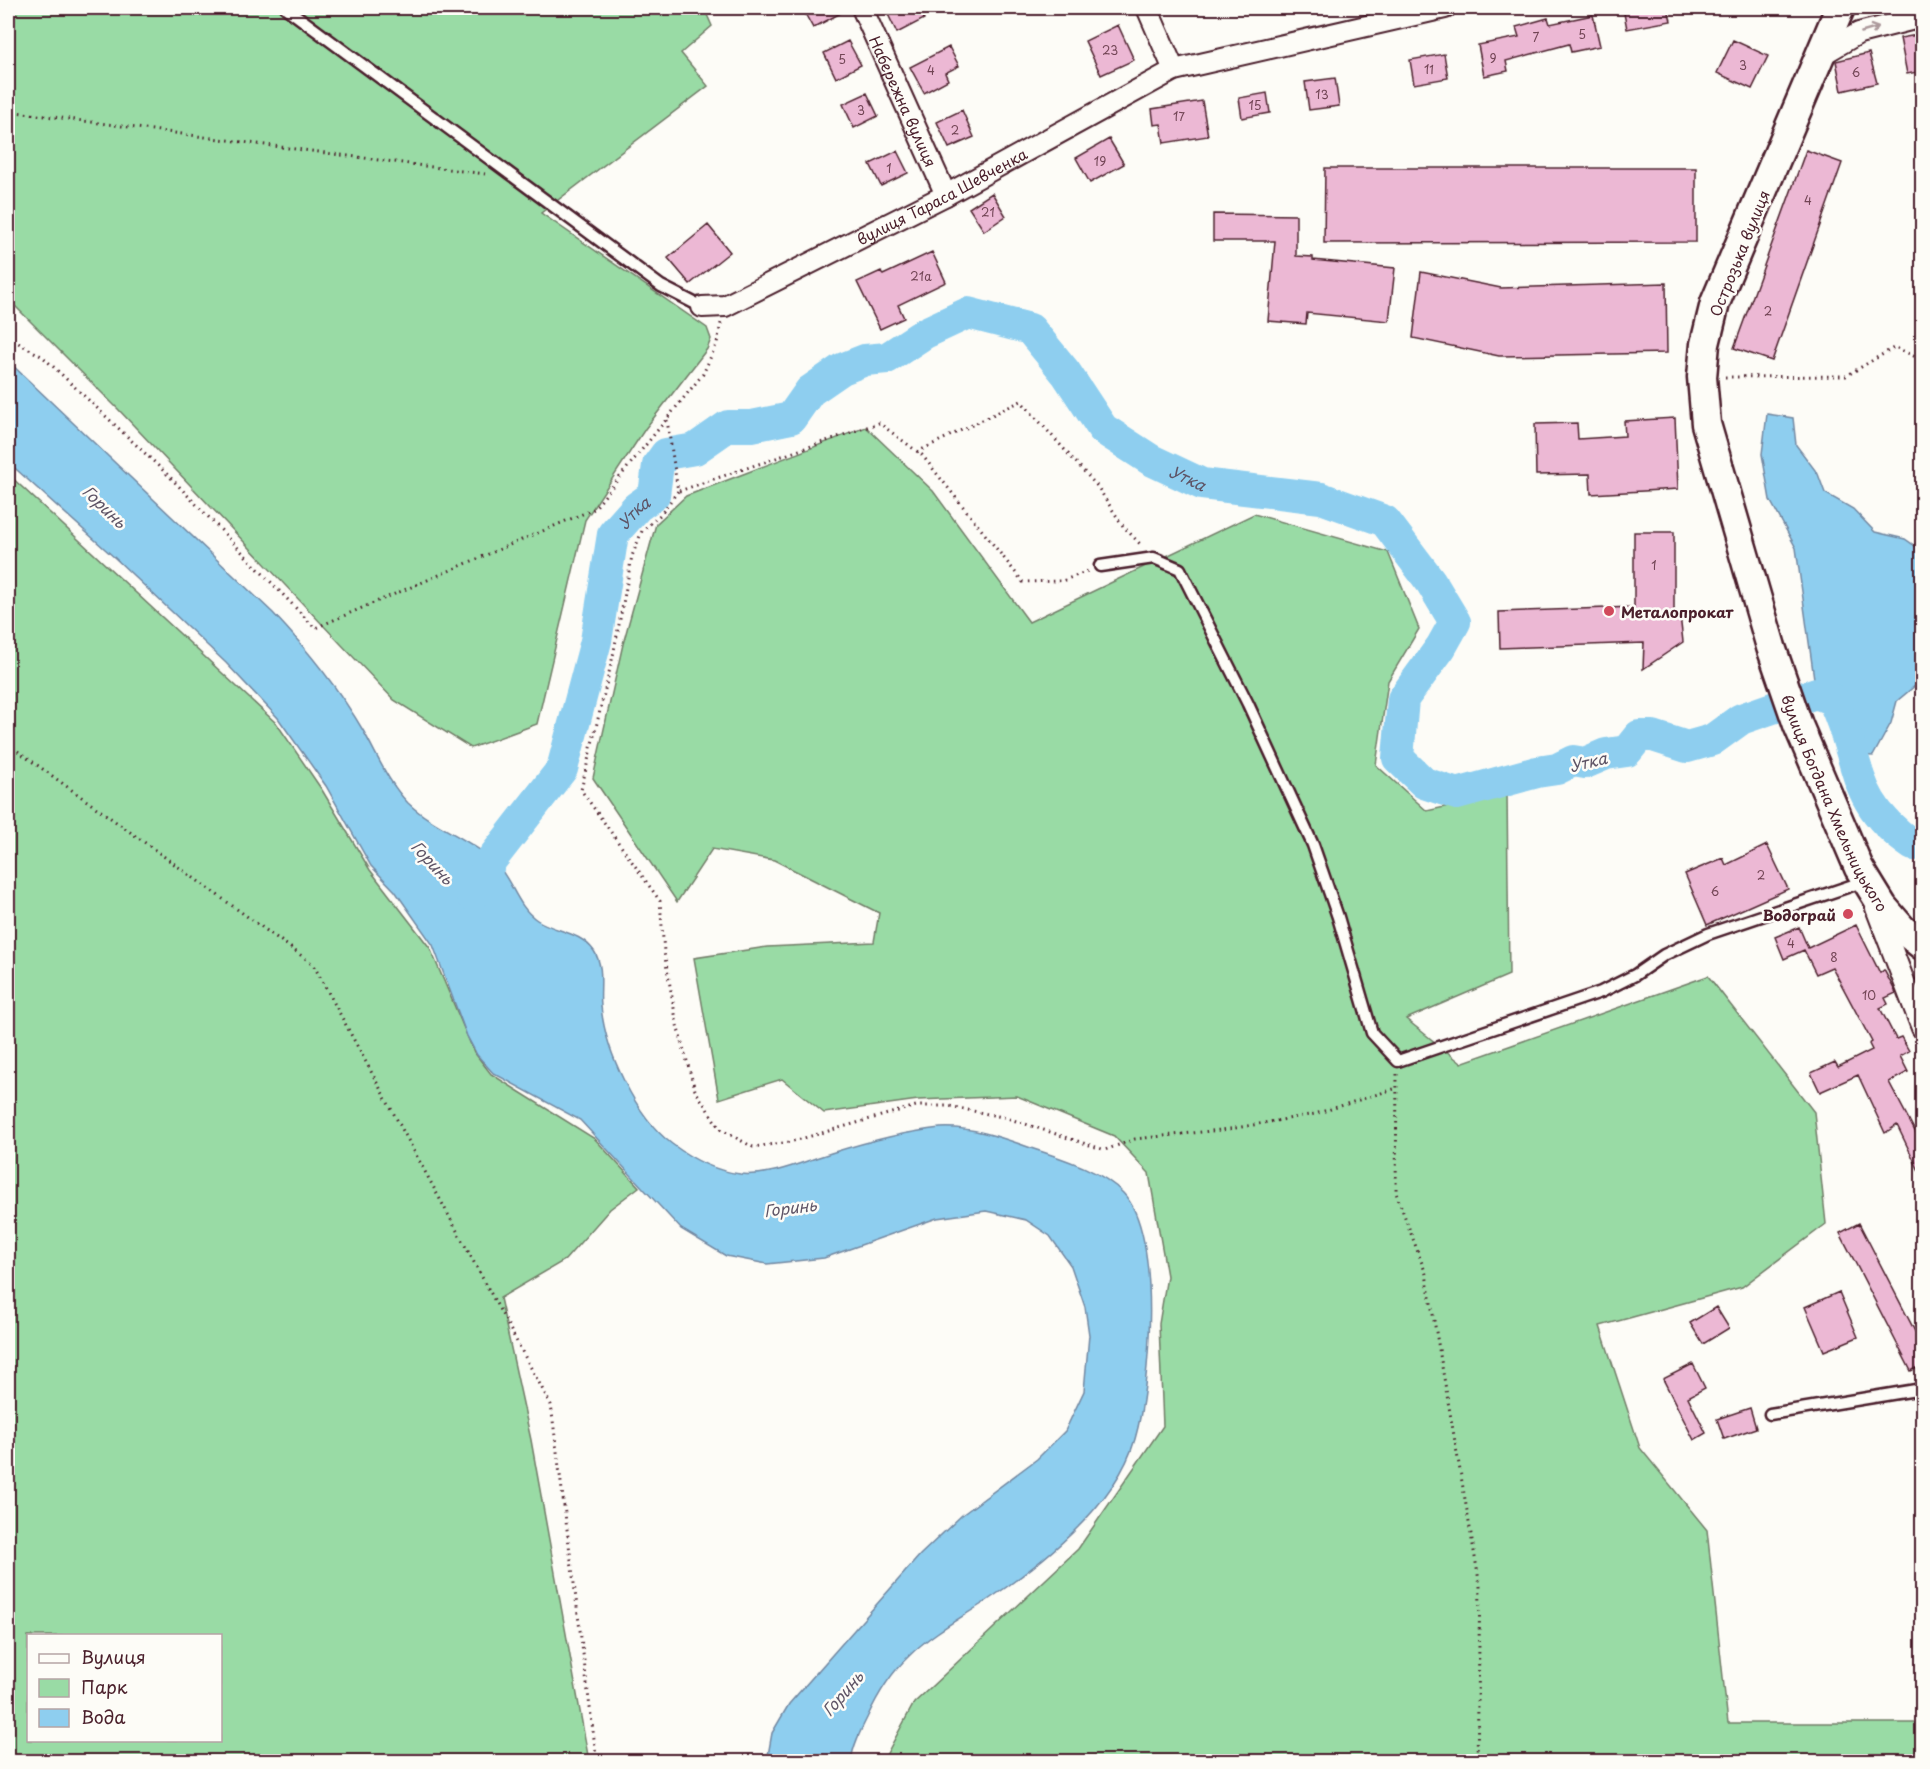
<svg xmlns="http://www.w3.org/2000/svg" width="1930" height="1769" font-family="'Playpen Sans',sans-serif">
<rect width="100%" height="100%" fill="#fdfcf7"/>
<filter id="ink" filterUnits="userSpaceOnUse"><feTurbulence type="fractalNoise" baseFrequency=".0167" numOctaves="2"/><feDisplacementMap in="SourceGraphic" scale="12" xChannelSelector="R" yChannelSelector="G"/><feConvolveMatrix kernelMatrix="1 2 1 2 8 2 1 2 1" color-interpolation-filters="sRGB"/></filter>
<g filter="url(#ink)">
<!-- green -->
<path fill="#99dba5" stroke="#727d68" stroke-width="1.5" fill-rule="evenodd" d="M8,8H704L712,26L681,53L708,86L541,213L707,328L711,339L707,349L645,429L585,520L537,724L471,748L394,700L118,409L8,299Z
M866,427L933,491L1029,622L1254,514L1388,552L1419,629L1388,681L1376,765L1427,811L1507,793L1509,975L1406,1019L1461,1063L1708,976L1814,1112L1826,1224L1742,1287L1600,1326L1640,1448L1707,1530L1728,1723H1922V1761H883L914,1703L1078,1549L1163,1426L1159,1324L1167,1276L1149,1173L1114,1136L1017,1096L918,1100L824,1113L782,1079L719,1099L694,958L767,947L874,942L879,913L774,860L712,849L677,902L593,778L623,644L656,524L686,496Z
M8,474L277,724L322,790L370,870L430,948L474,1052L491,1074L595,1139L639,1187L610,1209L565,1260L500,1298L531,1440L589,1761H8ZM28,1636H220V1740H28Z"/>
<!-- water -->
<path fill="#8eceef" stroke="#7388a1" stroke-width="1.5" d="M8,361L273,613C307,649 339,689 364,732C378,757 388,782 408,803C433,827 468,838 493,860C512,878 516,906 537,920C555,932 580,931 594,951C605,968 599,988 601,1006C605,1051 636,1117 672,1144C692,1159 715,1171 740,1174C771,1177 802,1162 831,1153C866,1142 903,1132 940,1128C970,1126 1003,1138 1031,1148C1061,1158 1101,1170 1123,1193C1163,1234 1150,1388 1135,1439C1116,1506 1040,1565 985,1602C959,1619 931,1634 909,1656C891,1673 877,1696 867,1718C860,1732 853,1746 851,1761H767L772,1733L789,1704L920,1555L962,1515L1037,1459L1065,1431L1084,1391L1089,1335L1085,1307L1071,1266L1050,1236L1026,1220L986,1211L937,1218L824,1258L767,1264L726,1256L681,1229L580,1120L493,1073L477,1055L467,1036L433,945L395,891L371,866L326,786L278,718L226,663L115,558L8,462Z
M1767,414L1793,418L1796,445L1818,474L1825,493L1853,509L1875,532L1905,539L1922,551V672L1916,685L1897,701L1891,723L1873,756L1839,754L1816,693L1796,548L1770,500L1762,454Z"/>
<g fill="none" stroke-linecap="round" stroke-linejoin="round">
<!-- river -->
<path stroke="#8eceef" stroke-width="32" id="s1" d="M472,895L492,859L562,769L596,641L613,534L637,507L654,495L658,465L666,454L695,449L728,426H752L791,418L810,391L842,369L865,360L887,358L925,333L968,313L1030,329L1066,373L1103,429L1151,460L1202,484L1321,498L1385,521L1431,582L1455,622L1441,647L1403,699L1398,758L1424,783L1457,794L1537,772L1557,769L1573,761L1585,763L1606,754L1627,751L1639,736H1653L1687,747L1712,740L1741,719L1816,693L1833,700C1862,761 1849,802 1913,845L1922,844"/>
</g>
<!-- building -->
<path fill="#ecb8d4" stroke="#4a1f2b" stroke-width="1.5" d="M802,8H850L813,28Z
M885,8H919L924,19L897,33Z
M1623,8H1668L1671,21L1627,29Z
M1593,15L1600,46L1571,52L1569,44L1506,61L1508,71L1484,76L1478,45L1519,37L1516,27L1548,18L1550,24Z
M1118,25L1134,60L1101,75L1085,41Z
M1923,34V71L1907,74L1900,38Z
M1733,40L1768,56L1752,89L1717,73Z
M848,41L861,65L836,78L824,53Z
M949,47L959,66L945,73L948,80L924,93L910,67Z
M1869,53L1877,83L1842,91L1836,61Z
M1444,54L1448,78L1414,84L1410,60Z
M1335,78L1339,106L1309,110L1305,82Z
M867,93L878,116L854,128L843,104Z
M1267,93L1270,113L1242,118L1239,98Z
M1202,101L1208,136L1164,143L1161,124L1154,125L1152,109Z
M962,110L974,137L949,148L937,122Z
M1109,139L1124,164L1090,183L1076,158Z
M1806,150L1842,163L1772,361L1734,348Z
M897,151L908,173L881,186L870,164Z
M1325,168H1696V242L1324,243Z
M992,193L1006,216L984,231L969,208Z
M1213,214L1296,215V256L1313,257V260L1395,268L1389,321L1307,313L1306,324L1268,321L1275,241H1213Z
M708,225L730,252L690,284L668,258Z
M932,252L946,282L898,305L904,318L880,329L857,282L881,271L883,275Z
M1421,272L1501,288L1666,283L1667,353L1499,356L1413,338Z
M1675,418L1678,489L1591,494L1590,474L1536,475L1535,424L1577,423L1578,439L1625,436L1624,421Z
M1634,532H1674V615H1680L1683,642L1643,669L1644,643L1500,648L1499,612L1634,607Z
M1767,845L1788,889L1707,925L1685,874L1723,858L1726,865Z
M1856,925L1880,973L1884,970L1896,993L1885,998L1888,1004L1880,1008L1896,1039L1901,1037L1909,1051L1900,1056L1908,1072L1889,1082L1917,1135L1923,1132V1179L1897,1125L1885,1133L1858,1075L1820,1092L1811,1073L1835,1062L1838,1067L1872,1050L1869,1044L1872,1042L1832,967L1816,974L1804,950L1784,959L1775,937L1799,927L1808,948Z
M1859,1223L1923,1347V1365L1911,1371L1840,1233Z
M1839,1292L1858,1337L1824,1351L1805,1307Z
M1716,1307L1729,1328L1703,1344L1690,1323Z
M1693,1364L1705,1388L1688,1397L1706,1433L1694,1440L1663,1379Z
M1750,1408L1756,1428L1724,1439L1717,1419Z"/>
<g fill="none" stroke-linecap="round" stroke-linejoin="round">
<!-- lane casing -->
<g stroke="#4a1f2b" stroke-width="15">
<path id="lane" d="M286,8L661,286L702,307
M1100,566L1154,558L1180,569L1248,704L1313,845L1338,917L1372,1033L1398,1061L1601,992L1635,975L1664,955L1708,934L1865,881
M1770,1414L1922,1389"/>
</g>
<!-- street casing -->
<g stroke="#4a1f2b" stroke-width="24">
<g id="street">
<path id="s2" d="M862,8L946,195"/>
<path d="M1147,8L1174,70"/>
<path d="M1823,54L1859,33L1922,17"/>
<path id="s3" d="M702,307L725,306L946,195L1174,70L1445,8"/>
<path d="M1876,908L1922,1028"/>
</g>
</g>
<!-- secondary casing -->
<g stroke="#4a1f2b" stroke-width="33">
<g id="secondary">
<path id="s4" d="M1840,8L1715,303L1705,344L1702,377L1706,424L1771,647L1798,725L1859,868L1883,907L1902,929L1922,945"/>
</g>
</g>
<!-- path -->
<path stroke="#4a1f2b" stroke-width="3" stroke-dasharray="1.5 4.5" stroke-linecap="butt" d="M8,111L485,174
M8,337L43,357L169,476L315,628L594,509L703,374L717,343L721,323
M1725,377L1846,376L1895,347L1922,360
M667,420L678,491L661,514L642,531L632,556L613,656L581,790L660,901L664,952L677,1025L695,1090L720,1129L753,1147L790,1142L916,1106H949L1007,1118L1105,1150L1135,1139L1230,1129L1315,1114L1397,1088
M917,452L1021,401L1097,486L1123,526L1142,546
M679,491L879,423L922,455L1023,582L1062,581L1088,571
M8,744L313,964L551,1405L597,1762
M1397,1074L1396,1193L1426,1274L1480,1586L1477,1762"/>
<!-- lane -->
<use href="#lane" stroke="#fdfcf7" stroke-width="10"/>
<!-- street -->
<use href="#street" stroke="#fdfcf7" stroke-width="20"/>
<!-- secondary -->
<use href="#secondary" stroke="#fdfcf7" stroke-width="28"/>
</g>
<!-- one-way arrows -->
<defs><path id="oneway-shaft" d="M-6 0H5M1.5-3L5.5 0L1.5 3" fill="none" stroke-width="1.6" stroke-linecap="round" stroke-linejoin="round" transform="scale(1.5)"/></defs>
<use stroke="#ac999b" href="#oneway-shaft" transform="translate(1870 30) rotate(-16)"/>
</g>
<!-- markers -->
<g fill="#d1495b" stroke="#fdfcf7" stroke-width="2">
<circle cx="1609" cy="611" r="6"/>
<circle cx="1848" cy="914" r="6"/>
</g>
<g text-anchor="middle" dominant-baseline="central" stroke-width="5" stroke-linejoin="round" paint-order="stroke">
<!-- number labels -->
<g font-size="12" fill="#724555">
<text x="1582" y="34">5</text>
<text x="1536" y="37">7</text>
<text x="1110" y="50">23</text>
<text x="1493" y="58">9</text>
<text x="842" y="59">5</text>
<text x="1743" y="65">3</text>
<text x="1429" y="69">11</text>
<text x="931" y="70">4</text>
<text x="1856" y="72">6</text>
<text x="1322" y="94">13</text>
<text x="1255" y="105">15</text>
<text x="861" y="110">3</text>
<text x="1179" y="116">17</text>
<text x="955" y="130">2</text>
<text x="1100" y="161">19</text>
<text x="889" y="168">1</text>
<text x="1808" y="200">4</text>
<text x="988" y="212">21</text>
<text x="921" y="276">21а</text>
<text x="1768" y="311">2</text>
<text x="1654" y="565">1</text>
<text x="1761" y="875">2</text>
<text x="1715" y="891">6</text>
<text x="1791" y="943">4</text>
<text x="1834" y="957">8</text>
<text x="1869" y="995">10</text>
</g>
<!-- street labels -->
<g font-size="15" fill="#4a1f2b" stroke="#fdfcf7">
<text stroke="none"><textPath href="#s2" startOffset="102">Набережна вулиця</textPath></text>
<text stroke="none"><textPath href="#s3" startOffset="266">вулиця Тараса Шевченка</textPath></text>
<text transform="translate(1739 253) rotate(-68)">Острозька вулиця</text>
<text stroke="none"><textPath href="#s4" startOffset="844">вулиця Богдана Хмельницького</textPath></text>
</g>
<!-- poi labels -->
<g font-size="15" font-weight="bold" fill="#4a1f2b" stroke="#fdfcf7" text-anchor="start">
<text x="1621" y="611">Металопрокат</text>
<text x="1836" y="914" text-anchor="end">Водограй</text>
</g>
<!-- water labels -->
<g font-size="16" font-style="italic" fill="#5e5466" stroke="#fdfcf7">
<text stroke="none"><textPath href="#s1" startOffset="1128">Утка</textPath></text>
<text transform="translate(105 506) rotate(44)">Горинь</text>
<text stroke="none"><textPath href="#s1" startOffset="426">Утка</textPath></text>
<text transform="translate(1588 761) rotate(-13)">Утка</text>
<text transform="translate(433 862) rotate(47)">Горинь</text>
<text transform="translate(790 1207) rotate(-7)">Горинь</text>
<text transform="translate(842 1693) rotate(-49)">Горинь</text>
</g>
</g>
<!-- margin -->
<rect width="1930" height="1769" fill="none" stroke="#fdfcf7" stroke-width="30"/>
<rect x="15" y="15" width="1900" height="1739" fill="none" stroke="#4a1f2b" stroke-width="2" filter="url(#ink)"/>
<!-- legend -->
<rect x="27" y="1634" width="195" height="108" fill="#fdfcf7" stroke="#b5a4a5" stroke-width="1.5"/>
<rect x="39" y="1654" width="30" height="9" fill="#fdfcf7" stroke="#b5a4a5" stroke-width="1.5"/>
<text x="81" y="1664" font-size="18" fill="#4a1f2b">Вулиця</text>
<rect x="39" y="1679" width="30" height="18" fill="#99dba5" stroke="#b5a4a5" stroke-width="1.5"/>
<text x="81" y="1694" font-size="18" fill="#4a1f2b">Парк</text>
<rect x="39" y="1709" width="30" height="18" fill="#8eceef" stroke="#b5a4a5" stroke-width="1.5"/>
<text x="81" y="1724" font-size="18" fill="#4a1f2b">Вода</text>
</svg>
